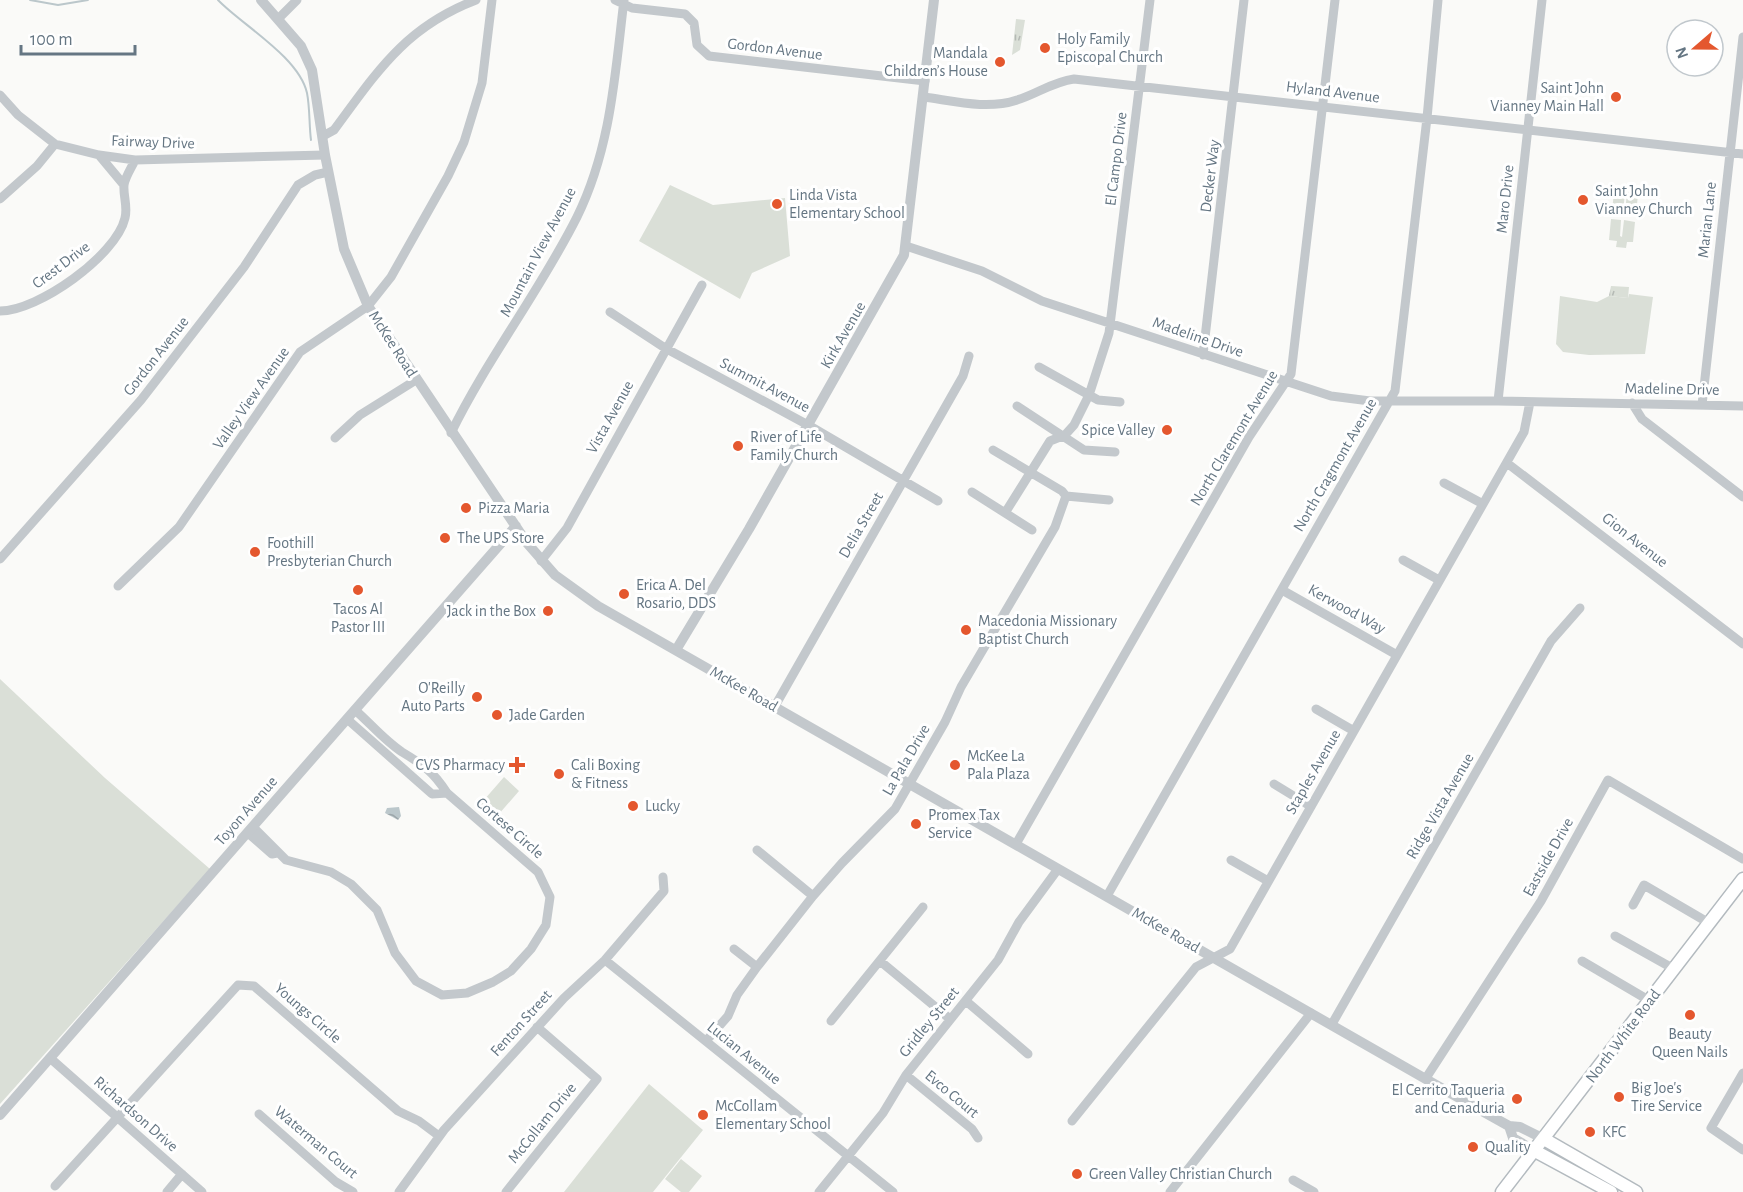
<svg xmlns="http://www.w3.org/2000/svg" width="1743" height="1192" font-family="'Alegreya Sans',sans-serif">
<defs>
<pattern id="park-tufts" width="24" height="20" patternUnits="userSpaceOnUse" patternTransform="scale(1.5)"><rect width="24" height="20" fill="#dadfd7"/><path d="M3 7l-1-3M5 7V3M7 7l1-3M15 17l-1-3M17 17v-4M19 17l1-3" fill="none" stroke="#b4b9b4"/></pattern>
<pattern id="water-waves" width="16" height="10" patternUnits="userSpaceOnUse" patternTransform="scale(1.5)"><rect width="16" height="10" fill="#bbc7cb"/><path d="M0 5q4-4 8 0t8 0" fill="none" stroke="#9ca6aa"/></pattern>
</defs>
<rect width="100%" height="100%" fill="#fafaf8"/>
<!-- green -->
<path fill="#dadfd7" d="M670,185L713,205L785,198L790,256L752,273L740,299L639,241Z
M1614,191L1625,192L1623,213L1612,212Z
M1627,192L1638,194L1636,215L1625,213Z
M1611,219L1621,220L1620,236L1622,237L1624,220L1635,222L1633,242H1627L1626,248L1616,247L1617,241L1609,240Z
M1629,294L1653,297L1645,354L1589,355L1563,352L1556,344L1560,296L1597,302L1609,296L1628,298Z
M0,679L105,778L210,869L0,1104Z
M504,777L519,791L492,822L477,808Z
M649,1084L703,1130L653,1192H564Z
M681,1159L702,1176L689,1192H681L665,1179Z"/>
<!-- park -->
<path fill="url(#park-tufts)" d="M1016,19L1025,20L1020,50L1012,55Z
M1611,286L1629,287L1628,298L1609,296Z"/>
<!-- water -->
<path fill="url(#water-waves)" d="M399,807L401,816L398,820L385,813L387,808Z"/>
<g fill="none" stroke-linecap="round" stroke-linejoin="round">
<!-- stream -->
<path stroke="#bbc7cb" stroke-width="2" d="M30,0L58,5L88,0
M218,0C242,25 299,57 307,93C310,108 309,125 311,140"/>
<!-- secondary casing -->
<g stroke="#b3babf" stroke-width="15">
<path id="secondary" d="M1544,1139L1636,1192
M1535,1151L1611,1192
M1502,1192L1743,879"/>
</g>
<!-- minor -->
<path stroke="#c3c8cc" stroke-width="9" d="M615,0L632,8L685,14L694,23L697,45L709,56L925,81
M278,19L297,0
M0,95L18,115L55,144L99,155L135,160L325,155
M924,97C954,101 987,110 1017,100C1037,94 1052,82 1074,79L1743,154
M323,136L334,130C377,72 405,27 476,0
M99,155L124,185
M0,199L37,166L55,144
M906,246L982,271L1042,301L1331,396L1370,401H1498L1743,406
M0,311C38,311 116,256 125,218C128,206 123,196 124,185C125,177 132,167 135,160
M610,312L665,348L808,425L938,501
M1203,355L1244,0
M1039,367L1098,400L1120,402
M1498,401L1542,0
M1632,403L1642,419L1743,497
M1702,405L1743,37
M1017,406L1084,450L1115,452
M451,433C487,359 540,291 577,217C611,148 615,74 624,0
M335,438L360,415L416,380
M1507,463L1743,644
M1444,483L1483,504
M972,492L1032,530
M1066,496L1109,500
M1005,513L1050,441L1065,435L1074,425L1089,395L1109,333L1150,0
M0,559L141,400L244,267L298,185L315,175L328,172
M1403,560L1439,580
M541,561L567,528L702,285
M118,586L179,527L300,352L368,306L391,277L448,176L464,142L482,83L492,0
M1282,590L1397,655
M775,706L963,376L969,356
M1316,709L1354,731
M347,719L432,794L447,793
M1274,784L1310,806
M253,827L286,860L331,872L351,884L377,910L395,953L416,981L442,995L467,993L493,982L511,971L531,949L546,925L550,897L538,872L447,793C433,771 422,764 402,752C385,741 370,723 355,710
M248,833L272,854L277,853
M1016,844L1249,437L1291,374L1335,0
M757,850L813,896
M1231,860L1268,881
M1107,896L1395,391L1427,118L1438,0
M1633,905L1644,885L1709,923
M1615,936L1674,969
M734,949L757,967
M605,960L893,1192
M880,961L950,1019
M1582,961L1650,1001
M966,1001L1028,1054
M831,1021L923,907
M1332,1024L1551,641L1580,608
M706,1041L728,1016L737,995L757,967L813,896L842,863L895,809L945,722L961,687L1055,527L1066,496L1062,491L993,450
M50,1058L202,1192
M1743,1073L1711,1128L1743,1150
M906,1075L972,1129L978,1138
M1426,1078L1541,901L1608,780L1743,859
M259,1114L336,1182L353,1192
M1072,1121L1196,967L1230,949L1524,432L1530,402
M1293,1180L1314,1192
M55,1186L238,985L254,986L398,1111L419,1121L439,1136
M167,1192L182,1174
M399,1192L444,1130L564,998L605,960L664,891L663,877
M506,1192L597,1079L537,1027
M819,1192L883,1113L906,1075L998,960L1019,922L1058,869
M1170,1192L1311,1013"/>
<!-- tertiary -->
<path stroke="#c3c8cc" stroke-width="10" d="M261,0L301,46L312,70L325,155L344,249L368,306L527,543L555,575L598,606L1480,1110L1509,1126L1520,1127L1544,1139
M676,650L749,529L904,255L934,0
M0,1115L516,526
M1509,1126L1513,1138L1535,1151"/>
<!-- secondary -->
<use href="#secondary" stroke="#fff" stroke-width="12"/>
</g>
<!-- markers -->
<g fill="#e4572e" stroke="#fff" stroke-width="2">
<circle cx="1045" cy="48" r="6"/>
<circle cx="1000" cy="62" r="6"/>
<circle cx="1616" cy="97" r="6"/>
<circle cx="1583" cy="200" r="6"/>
<circle cx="777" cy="204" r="6"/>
<circle cx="1167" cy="430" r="6"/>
<circle cx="738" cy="446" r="6"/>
<circle cx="466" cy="508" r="6"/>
<circle cx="445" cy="538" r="6"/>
<circle cx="255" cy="552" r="6"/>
<circle cx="358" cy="590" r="6"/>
<circle cx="624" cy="594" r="6"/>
<circle cx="548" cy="611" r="6"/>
<circle cx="966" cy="630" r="6"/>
<circle cx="477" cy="697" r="6"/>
<circle cx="497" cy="715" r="6"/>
<path d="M514 756h6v6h6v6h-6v6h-6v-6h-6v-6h6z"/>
<circle cx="955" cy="765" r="6"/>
<circle cx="559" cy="774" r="6"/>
<circle cx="633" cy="806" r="6"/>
<circle cx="916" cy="824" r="6"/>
<circle cx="1690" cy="1015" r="6"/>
<circle cx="1619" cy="1097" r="6"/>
<circle cx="1517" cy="1099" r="6"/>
<circle cx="703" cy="1115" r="6"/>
<circle cx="1590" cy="1132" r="6"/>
<circle cx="1473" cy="1147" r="6"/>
<circle cx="1077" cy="1174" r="6"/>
</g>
<g text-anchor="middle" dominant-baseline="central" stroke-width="6" stroke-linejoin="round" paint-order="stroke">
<!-- poi labels -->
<g font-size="16" fill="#657683" stroke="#fff" text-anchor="start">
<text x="1057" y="39">Holy Family<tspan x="1057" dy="18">Episcopal Church</tspan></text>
<text x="988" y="53" text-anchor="end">Mandala<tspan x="988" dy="18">Children’s House</tspan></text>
<text x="1604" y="88" text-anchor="end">Saint John<tspan x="1604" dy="18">Vianney Main Hall</tspan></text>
<text x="1595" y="191">Saint John<tspan x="1595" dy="18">Vianney Church</tspan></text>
<text x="789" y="195">Linda Vista<tspan x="789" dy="18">Elementary School</tspan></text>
<text x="1155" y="430" text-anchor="end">Spice Valley</text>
<text x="750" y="437">River of Life<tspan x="750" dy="18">Family Church</tspan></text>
<text x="478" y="508">Pizza Maria</text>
<text x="457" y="538">The UPS Store</text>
<text x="267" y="543">Foothill<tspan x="267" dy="18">Presbyterian Church</tspan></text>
<text x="636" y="585">Erica A. Del<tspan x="636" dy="18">Rosario, DDS</tspan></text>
<text x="358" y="609" text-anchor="middle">Tacos Al<tspan x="358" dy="18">Pastor III</tspan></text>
<text x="536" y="611" text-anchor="end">Jack in the Box</text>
<text x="978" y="621">Macedonia Missionary<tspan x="978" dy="18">Baptist Church</tspan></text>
<text x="465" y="688" text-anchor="end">O'Reilly<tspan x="465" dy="18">Auto Parts</tspan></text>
<text x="509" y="715">Jade Garden</text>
<text x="967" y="756">McKee La<tspan x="967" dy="18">Pala Plaza</tspan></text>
<text x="505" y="765" text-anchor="end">CVS Pharmacy</text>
<text x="571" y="765">Cali Boxing<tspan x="571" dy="18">&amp; Fitness</tspan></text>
<text x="645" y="806">Lucky</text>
<text x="928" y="815">Promex Tax<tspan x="928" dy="18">Service</tspan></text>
<text x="1690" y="1034" text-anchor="middle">Beauty<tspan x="1690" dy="18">Queen Nails</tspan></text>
<text x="1631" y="1088">Big Joe's<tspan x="1631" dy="18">Tire Service</tspan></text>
<text x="1505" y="1090" text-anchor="end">El Cerrito Taqueria<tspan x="1505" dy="18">and Cenaduria</tspan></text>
<text x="715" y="1106">McCollam<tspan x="715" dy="18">Elementary School</tspan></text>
<text x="1602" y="1132">KFC</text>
<text x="1485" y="1147">Quality</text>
<text x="1089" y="1174">Green Valley Christian Church</text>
</g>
<!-- street labels -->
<g font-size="16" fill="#657683" stroke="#fff">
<text transform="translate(775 49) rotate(7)">Gordon Avenue</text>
<text transform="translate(1333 92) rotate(7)">Hyland Avenue</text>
<text transform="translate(153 142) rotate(2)">Fairway Drive</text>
<text transform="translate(1116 159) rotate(-83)">El Campo Drive</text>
<text transform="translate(1210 176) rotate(-83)">Decker Way</text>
<text transform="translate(1505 199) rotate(-84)">Maro Drive</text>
<text transform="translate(1707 220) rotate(-84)">Marian Lane</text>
<text transform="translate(538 252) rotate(-62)">Mountain View Avenue</text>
<text transform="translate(61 265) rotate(-37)">Crest Drive</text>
<text transform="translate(843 335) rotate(-60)">Kirk Avenue</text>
<text transform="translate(1198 337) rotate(19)">Madeline Drive</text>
<text transform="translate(393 344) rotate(57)">McKee Road</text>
<text transform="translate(156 356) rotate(-52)">Gordon Avenue</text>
<text transform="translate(765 385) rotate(28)">Summit Avenue</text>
<text transform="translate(1672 389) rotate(1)">Madeline Drive</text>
<text transform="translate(251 398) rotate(-55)">Valley View Avenue</text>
<text transform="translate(610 417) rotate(-61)">Vista Avenue</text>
<text transform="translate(1234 438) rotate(-59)">North Claremont Avenue</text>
<text transform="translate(1335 465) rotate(-60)">North Cragmont Avenue</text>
<text transform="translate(861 525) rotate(-60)">Delia Street</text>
<text transform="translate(1635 540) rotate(38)">Gion Avenue</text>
<text transform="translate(1347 609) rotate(29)">Kerwood Way</text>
<text transform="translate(744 689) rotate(30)">McKee Road</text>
<text transform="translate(906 760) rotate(-60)">La Pala Drive</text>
<text transform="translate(1313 772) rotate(-60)">Staples Avenue</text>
<text transform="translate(1440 806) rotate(-60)">Ridge Vista Avenue</text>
<text transform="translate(246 811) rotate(-49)">Toyon Avenue</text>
<text transform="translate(510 828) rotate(41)">Cortese Circle</text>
<text transform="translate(1548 857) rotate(-61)">Eastside Drive</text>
<text transform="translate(1166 930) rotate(30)">McKee Road</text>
<text transform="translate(308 1013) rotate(41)">Youngs Circle</text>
<text transform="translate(929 1022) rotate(-51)">Gridley Street</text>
<text transform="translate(521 1023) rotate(-48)">Fenton Street</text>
<text transform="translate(1623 1036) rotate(-53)">North White Road</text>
<text transform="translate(744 1053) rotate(39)">Lucian Avenue</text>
<text transform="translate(952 1094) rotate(40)">Evco Court</text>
<text transform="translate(136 1114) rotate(41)">Richardson Drive</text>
<text transform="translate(542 1123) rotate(-51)">McCollam Drive</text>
<text transform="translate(316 1142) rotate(40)">Waterman Court</text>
</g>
</g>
<!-- north arrow -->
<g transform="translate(1695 48) rotate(250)"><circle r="28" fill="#ffffff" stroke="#c1c8cd" stroke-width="1.5"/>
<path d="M0-4.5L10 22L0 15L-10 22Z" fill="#e4572e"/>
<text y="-9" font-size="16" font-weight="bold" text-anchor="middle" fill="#657683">N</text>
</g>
<!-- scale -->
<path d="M21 45v9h114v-9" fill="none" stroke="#657683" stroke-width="3"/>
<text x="30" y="45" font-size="18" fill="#657683" stroke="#ffffff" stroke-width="4.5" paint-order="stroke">100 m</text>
</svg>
